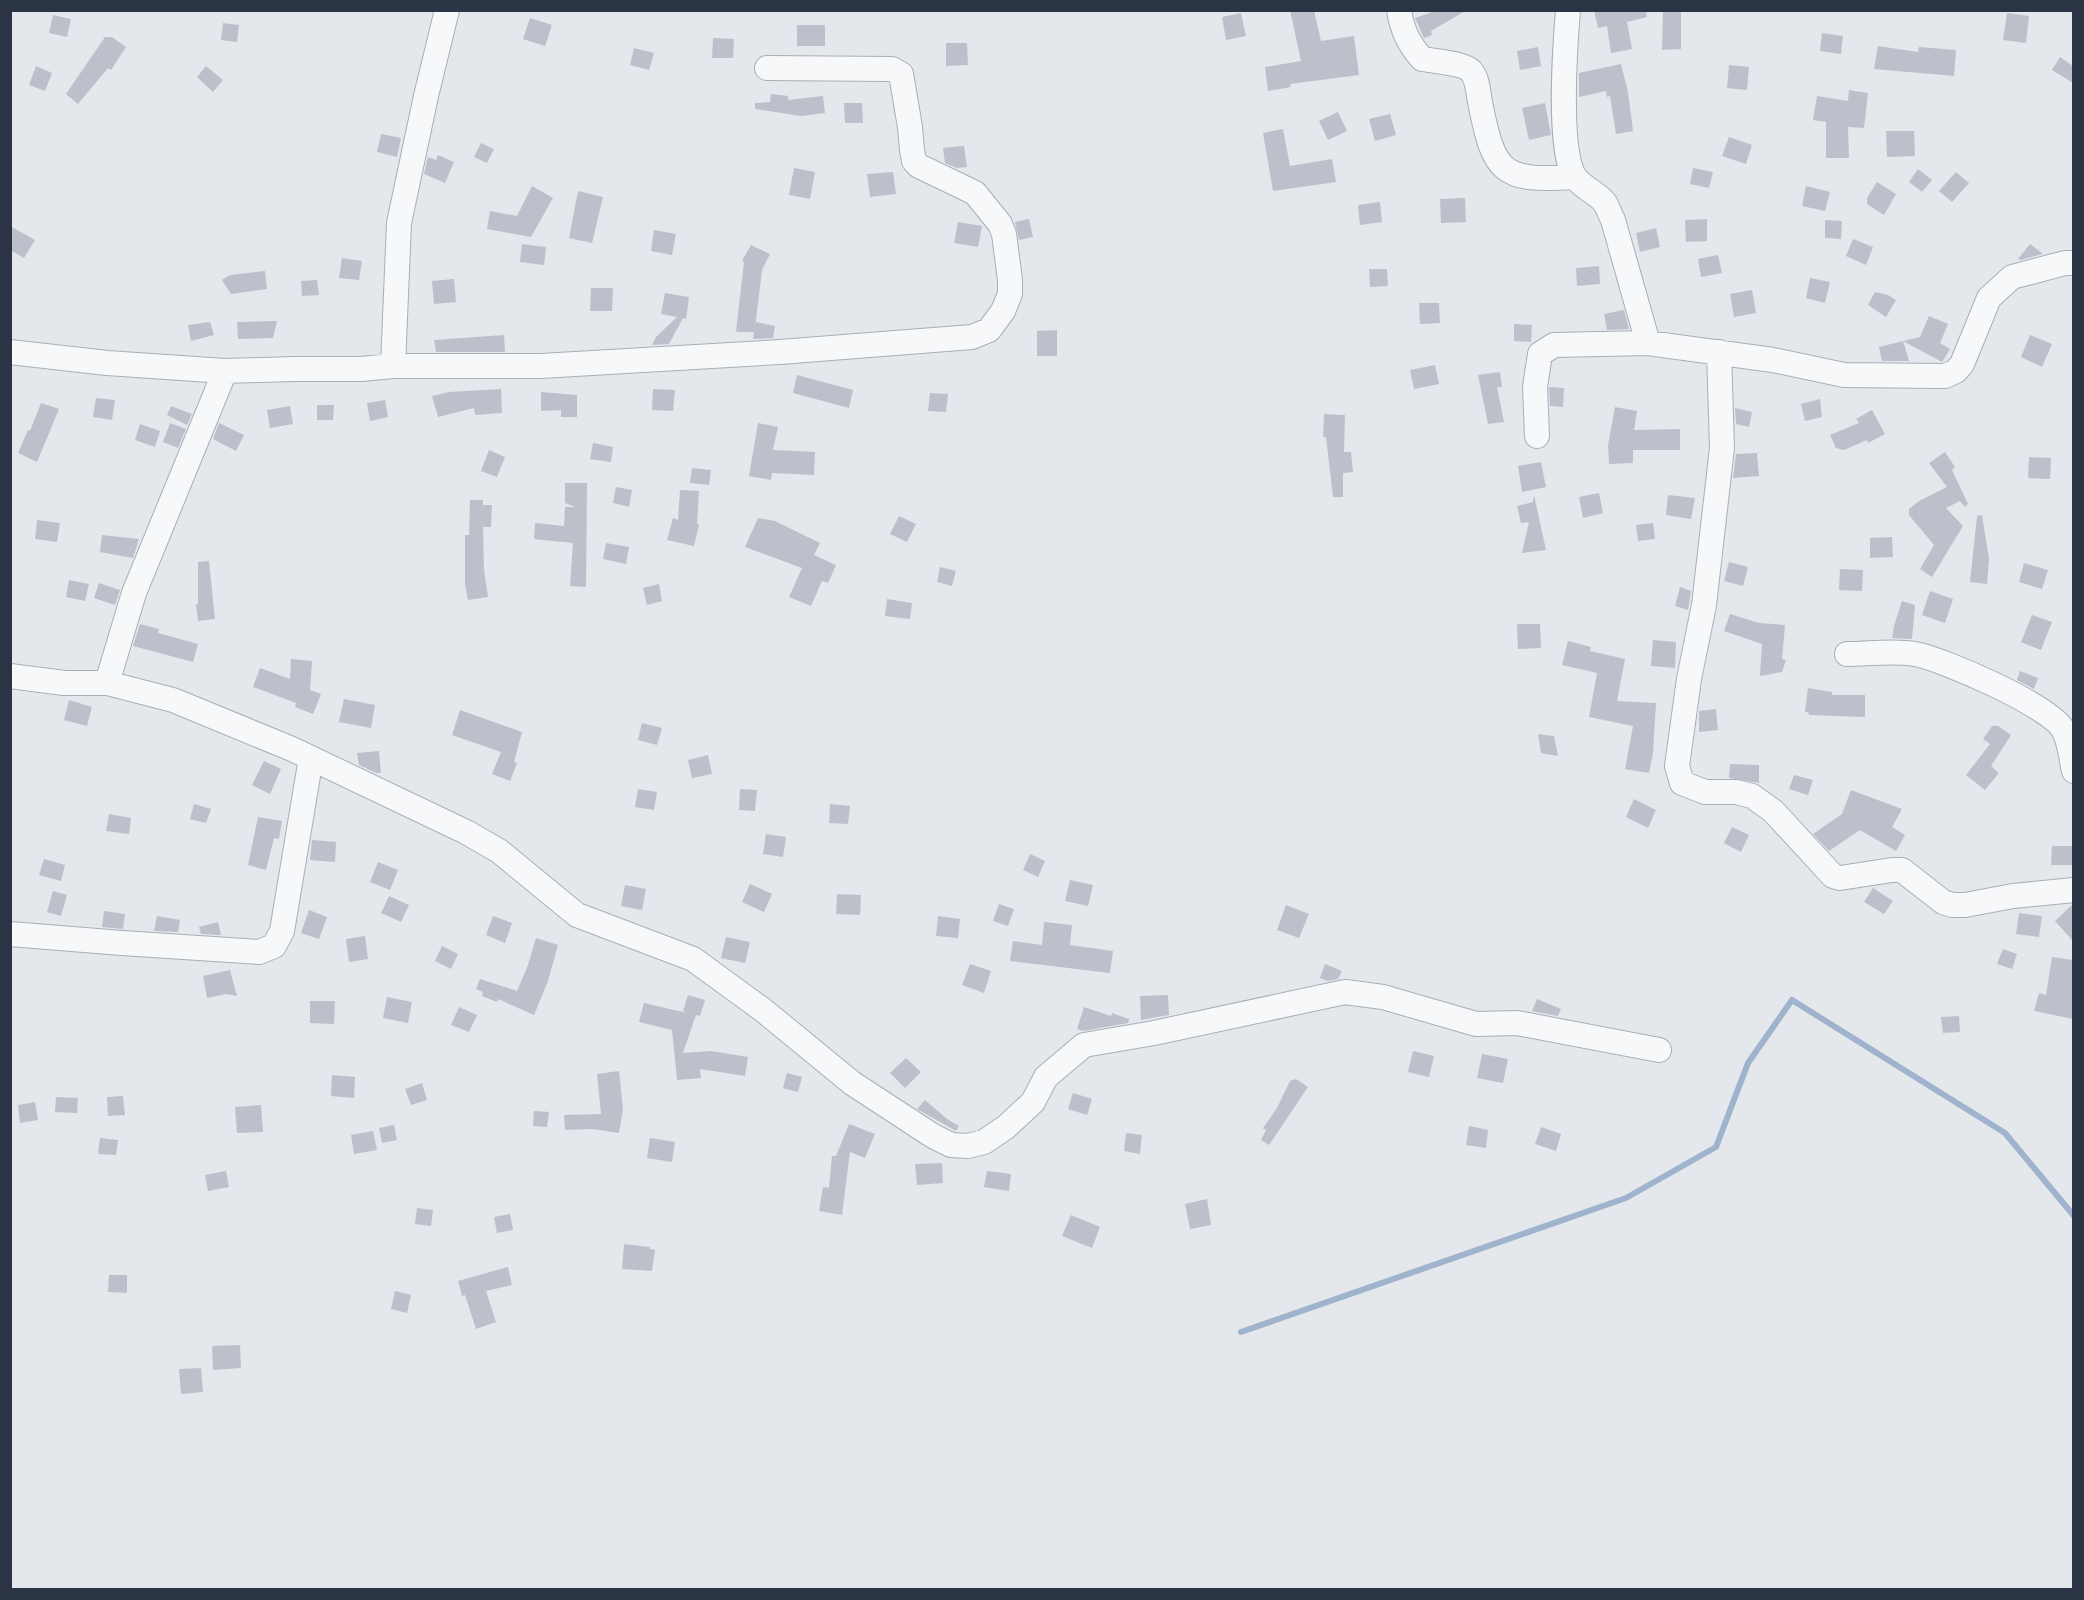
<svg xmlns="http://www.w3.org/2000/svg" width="2084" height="1600" font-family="'Alegreya Sans',sans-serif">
<rect width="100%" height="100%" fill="#e4e7ec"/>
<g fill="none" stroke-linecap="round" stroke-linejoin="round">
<!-- stream -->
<path stroke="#9fb4cc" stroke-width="6" d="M1241,1332L1626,1198L1716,1147L1748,1063L1792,1000L2005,1133L2074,1216"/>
</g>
<!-- building -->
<path fill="#bbc0ca" d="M1290,10H1314L1321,41L1354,36L1359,75L1290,84L1291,87L1268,91L1265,67L1301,61Z
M1438,10H1467L1431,31L1432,35L1424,38L1415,18Z
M1594,10H1646L1647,17L1627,22L1632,49L1611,53L1607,26L1598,28Z
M1663,10H1681V49L1662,50Z
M1241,13L1246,36L1226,40L1222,17Z
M2007,13L2029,16L2026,43L2003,40Z
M53,15L71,19L67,37L49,33Z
M530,18L552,25L545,46L523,39Z
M223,23L239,25L237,42L221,40Z
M797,25H825V46H797Z
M1822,33L1843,36L1841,54L1820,51Z
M105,37H112L126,47L111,70L108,68L78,104L66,94Z
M713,38L734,39L733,58H712Z
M946,43H967L968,65L946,66Z
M1878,46L1918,52L1919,47L1956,50L1954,76L1874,69Z
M1538,47L1541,66L1520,70L1517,51Z
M634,48L654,53L649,70L630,65Z
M2060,57L2073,66V83L2052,70Z
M1621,64L1628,92L1633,131L1616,134L1610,96L1607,97L1606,91L1579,97V73Z
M1729,65L1749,67L1747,90L1727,88Z
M36,66L52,73L45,91L29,85Z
M206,66L223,80L213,92L197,77Z
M1849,90L1868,93L1864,128L1848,127L1849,158H1826V122L1813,120L1817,96L1848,101Z
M771,94L788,96V100L823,96L825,113L801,116L755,109V103L770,102Z
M844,103H862L863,123H845Z
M1545,103L1551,135L1529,140L1522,108Z
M1338,112L1347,131L1328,140L1319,121Z
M1390,114L1396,135L1375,141L1369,119Z
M1283,129L1290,166L1332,159L1336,182L1273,191L1263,133Z
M1886,131H1914L1915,156L1887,157Z
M381,134L401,138L397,157L377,152Z
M1729,137L1752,145L1746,164L1722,156Z
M481,143L494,149L487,163L474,157Z
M964,146L967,167L957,168L945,163L943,148Z
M438,155L454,162L445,183L424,174L428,157L436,160Z
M794,168L815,172L810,199L789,195Z
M1693,168L1713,172L1709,188L1690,184Z
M1918,169L1932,180L1922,192L1909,182Z
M893,172L896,194L870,197L867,174Z
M1956,172L1969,183L1952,202L1939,191Z
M1877,182L1896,194L1884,215L1867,204V198Z
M532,186L553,198L531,237L487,229L490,211L517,216Z
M1806,186L1830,192L1825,211L1802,206Z
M578,191L603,197L592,243L569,238Z
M1465,198L1466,222L1441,223L1440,199Z
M1380,202L1382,222L1360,225L1358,205Z
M1029,219L1033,237L1019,240L1015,222Z
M1707,219V241L1686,242L1685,220Z
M1825,220L1842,221L1841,239L1825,238Z
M958,222L982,226L978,247L954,243Z
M10,226L35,240L24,258L10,250Z
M1656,228L1660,247L1640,252L1636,233Z
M654,230L676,234L672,255L651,251Z
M1853,239L1873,247L1866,265L1846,256Z
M522,244L546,247L544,265L520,262Z
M2030,244L2043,254L2020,260L2018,259Z
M751,245L770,254L762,270L755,328L756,322L775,326L773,338L753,339L754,332H736L744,262L742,261Z
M1718,255L1722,273L1701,277L1698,259Z
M342,258L362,261L359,280L339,278Z
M1599,266L1600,284L1577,286L1576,268Z
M1369,269H1387L1388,286L1370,287Z
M265,271L267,289L231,294L222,280L230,275Z
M1810,278L1830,282L1825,303L1806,298Z
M454,279L456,302L434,304L432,281Z
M317,280L319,295L302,296L301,281Z
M591,288H613L612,311H590Z
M1752,290L1756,313L1734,317L1730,294Z
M1875,292L1888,295L1896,300L1886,317L1868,305Z
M665,293L689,297L686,319L683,318L669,344L652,345L656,337L677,317L661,314Z
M1419,303H1439L1440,323L1420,324Z
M1624,310L1629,329L1607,330L1604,314Z
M1929,316L1948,324L1940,343L1950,349L1942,362L1903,341L1920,337Z
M277,321L273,338L238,339L237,322Z
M210,322L214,335L191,341L188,325Z
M1514,324L1532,325L1531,342L1514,341Z
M1057,330V356H1037V331Z
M504,335L505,352H436L434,340Z
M2030,335L2052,344L2042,367L2021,357Z
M1903,341L1909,361H1882L1879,347Z
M1435,365L1439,384L1414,389L1410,370Z
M1500,372L1502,387H1497L1504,422L1488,424L1478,375Z
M797,375L853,390L849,408L793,393Z
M1549,387L1564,388L1563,407L1550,406Z
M501,389L502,413L475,415L474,408L438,417L432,396L449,392Z
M653,389L675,390L673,411L652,410Z
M541,392L577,395V417H561V410L541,411Z
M930,393L948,394L946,412L928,411Z
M96,398L115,400L112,420L93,417Z
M1820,399L1822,417L1805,421L1801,404Z
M385,400L388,417L370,421L367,403Z
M41,403L59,409L37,462L18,453L28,430L30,431Z
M317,405H334L333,420H317Z
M171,406L192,414L187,425L167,415Z
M290,406L293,424L270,428L267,410Z
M1615,407L1637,411L1634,430L1680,429V450H1633V463L1609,464L1608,445Z
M1735,408L1752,412L1749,427L1736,424Z
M1872,410L1885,434L1868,443L1867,440L1844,450L1836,448L1830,435L1859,423L1856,419Z
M1324,414L1345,415L1344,452H1351L1353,472L1343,473V497H1333L1326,437H1323Z
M170,423L186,429L178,448L163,442Z
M219,423L244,435L236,451L213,439Z
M758,423L778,427L773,450L815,452L814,475L772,473L771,480L749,476Z
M140,424L160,431L155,447L135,440Z
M593,443L613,447L611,462L590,459Z
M489,450L505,457L497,477L481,471Z
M1945,452L1955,467L1952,470L1968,504L1965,507L1960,501L1946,508L1963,526L1932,577L1920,569L1934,545L1909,515V509L1919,501L1947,487L1929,463Z
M1757,453L1759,476L1733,478L1736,454Z
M2029,457L2051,458L2050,479L2028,478Z
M1541,462L1546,487L1522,492L1518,466Z
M692,468L711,470L709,485L690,483Z
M565,483H587L586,587L570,586L573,543L534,539L535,523L564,526L565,507H575L565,503Z
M616,487L632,490L629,507L613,503Z
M680,490L699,491L697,524L699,525L694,546L667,540L673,518L678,520Z
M1599,493L1603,513L1583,518L1579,497Z
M1534,495L1546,550L1522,553L1529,522L1521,523L1517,506L1533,502Z
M1668,495L1695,498L1691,519L1666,515Z
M470,500H483V505H492L491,527H483L484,570L488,597L468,600L465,584V535H469Z
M1982,515L1989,559L1987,584L1970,582L1977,516Z
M899,516L916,524L907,542L890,534Z
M758,518L775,521L820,543L814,555L836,565L828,583L822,581L811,606L789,597L802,568L745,547Z
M37,520L60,523L57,542L35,539Z
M1653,523L1655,539L1638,541L1636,525Z
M102,535L139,539L133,558L100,552Z
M1892,537L1893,557L1870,558V538Z
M606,543L629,547L626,564L603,559Z
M209,561L215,619L198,621L196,604H198V562Z
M1729,562L1748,567L1743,586L1724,581Z
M2024,563L2048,570L2042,589L2019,582Z
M940,567L956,571L952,586L937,582Z
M1840,569L1863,570L1862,591L1839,590Z
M69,580L89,584L85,601L66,597Z
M99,583L120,590L115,605L94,598Z
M659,584L662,601L647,605L643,588Z
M1680,587L1691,591L1688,610L1675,606Z
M1930,591L1953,599L1945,623L1922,615Z
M887,599L912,603L910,619L885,616Z
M1902,601L1915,605L1912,639L1892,638L1894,626Z
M1730,614L1759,623L1785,625L1782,659L1786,660L1782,672L1760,676L1762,644L1724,631Z
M2032,615L2052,622L2041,650L2021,642Z
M140,624L159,629L158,633L198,644L193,662L133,646Z
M1517,624H1540L1541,648L1518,649Z
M1653,640L1676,642L1675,668L1651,666Z
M1568,641L1591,647L1590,651L1625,659L1617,701L1656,703L1653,753L1649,773L1625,769L1633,726L1589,717L1597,673L1562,665Z
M291,659L312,661L310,690L321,694L313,714L295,707L296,703L253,687L260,668L290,679Z
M2020,671L2038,678L2034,689L2017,680Z
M1808,688L1832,692V695H1865V717L1809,715L1808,712H1805Z
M344,699L375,705L371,728L339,722Z
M69,700L92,707L87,726L64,720Z
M1716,709L1718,730L1699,732V711Z
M460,710L522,732L514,762L517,763L510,781L492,774L501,752L452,735Z
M642,723L662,728L657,745L638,740Z
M1992,726H1998L2011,735L1991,766L1999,773L1985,790L1966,775L1990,744L1983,739Z
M1538,734L1554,736L1558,756L1541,753Z
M379,751L381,773H376L359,765L357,753Z
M708,755L712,774L692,778L688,760Z
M264,761L281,769L270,794L252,785Z
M1730,764L1759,765V783L1729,778Z
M1794,775L1813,780L1808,795L1789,789Z
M638,789L657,792L654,810L635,807Z
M740,789L757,790L755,811L739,810Z
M1851,790L1902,809L1892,827L1905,835L1896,851L1860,830L1829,851L1813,834L1842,814Z
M1634,799L1656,810L1648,828L1626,817Z
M194,804L211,809L206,823L190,819Z
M830,804L850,806L848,824L829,823Z
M109,814L131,818L129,834L106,831Z
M258,817L282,821L279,839L274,838L266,870L248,865Z
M1732,827L1749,835L1741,852L1724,843Z
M766,834L786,837L783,857L763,854Z
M312,840L336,842L335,862L310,860Z
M2052,846H2073V865H2051Z
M1030,854L1045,861L1038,877L1023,870Z
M44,859L65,865L61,881L39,875Z
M378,862L398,870L390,890L370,882Z
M1070,880L1093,885L1088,906L1065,901Z
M750,884L772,894L764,912L742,902Z
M625,885L646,889L642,910L621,906Z
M1873,888L1893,901L1884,914L1864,902Z
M53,891L67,895L61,916L47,912Z
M837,894L861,895L860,915L836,914Z
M389,896L409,905L401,922L381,913Z
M999,904L1014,909L1008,926L993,921Z
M2073,904V941L2055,921Z
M1286,905L1309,914L1299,938L1277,930Z
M309,910L327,917L319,939L301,933Z
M104,911L125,914L123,929L102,927Z
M2019,913L2042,916L2039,937L2016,934Z
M157,916L180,920L178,932L154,931Z
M493,916L512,923L505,943L486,935Z
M938,916L960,919L958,938L936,936Z
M218,922L221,935L201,934L199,927Z
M1044,922L1072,925L1070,945L1113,951L1110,973L1010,961L1013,941L1042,945Z
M365,936L368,959L349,962L346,939Z
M726,937L750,942L745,963L721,958Z
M536,938L558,945L548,981L534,1015L498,999L497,1002L482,996L483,992L476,989L480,979L517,991L528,965Z
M442,946L458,954L451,969L435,961Z
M2003,949L2017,954L2012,969L1997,964Z
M2052,957L2073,960V1019L2034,1011L2039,993L2046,995Z
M970,964L991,971L984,993L962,985Z
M1325,964L1342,971L1338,979L1328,981L1320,978Z
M230,970L237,996L226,994L207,998L203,976Z
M688,995L705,1000L700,1016L696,1015L683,1053L711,1051L748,1057L745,1076L700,1069L701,1078L677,1080L672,1030L639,1022L644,1003L687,1013L683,1011Z
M1168,995L1169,1015L1141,1020L1140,996Z
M387,997L412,1002L408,1023L383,1018Z
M1537,999L1561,1009L1558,1016L1532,1011Z
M310,1001H335L334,1024L310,1023Z
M459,1007L477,1015L469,1032L451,1025Z
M1084,1007L1111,1016L1112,1013L1129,1019L1128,1023L1083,1031L1077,1029Z
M1959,1016L1960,1032L1943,1033L1941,1017Z
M1413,1051L1434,1056L1429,1077L1408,1072Z
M1482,1054L1508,1059L1503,1083L1477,1078Z
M906,1058L921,1072L905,1088L890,1073Z
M619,1071L623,1109L619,1133L592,1129L565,1130L564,1115L601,1114L597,1074Z
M787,1073L802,1077L798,1092L783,1088Z
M332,1075L355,1077L354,1098L331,1096Z
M1296,1079L1308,1087L1269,1145L1261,1140L1266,1130L1263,1128L1277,1108L1290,1081Z
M422,1083L427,1100L411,1105L405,1089Z
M1073,1093L1092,1099L1087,1115L1068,1109Z
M123,1096L125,1115L108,1116L107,1097Z
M56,1097L78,1098L77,1113L55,1112Z
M925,1100L947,1119L959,1126L956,1131L917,1109Z
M35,1102L38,1120L20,1123L18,1105Z
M261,1105L263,1132L237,1133L235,1107Z
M534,1111L549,1112L547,1127L533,1126Z
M849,1124L875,1134L865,1158L850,1152L842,1215L819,1211L823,1187L829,1188L832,1156H836Z
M394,1125L397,1140L382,1143L379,1128Z
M1469,1126L1488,1130L1486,1148L1466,1145Z
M1541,1127L1561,1134L1556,1151L1535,1144Z
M373,1131L377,1150L354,1154L351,1135Z
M1126,1133L1142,1135L1140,1154L1124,1151Z
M100,1138L118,1140L116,1155L98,1154Z
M650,1138L675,1142L672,1162L647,1158Z
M942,1163L943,1183L917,1185L915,1164Z
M226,1171L229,1187L208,1191L205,1175Z
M987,1171L1011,1174L1009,1191L984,1187Z
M1207,1199L1211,1225L1190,1229L1185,1204Z
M417,1208L433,1210L431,1226L415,1224Z
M510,1214L513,1230L497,1233L494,1217Z
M1071,1215L1100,1227L1092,1248L1062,1236Z
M624,1244L650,1247V1249L655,1250L652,1271L622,1269Z
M508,1267L512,1285L486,1291L496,1322L476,1329L465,1295L462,1296L458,1281Z
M109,1275H127V1293L108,1292Z
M395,1291L411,1295L407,1313L391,1309Z
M240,1345L241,1368L213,1370L212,1346Z
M201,1368L203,1392L181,1394L179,1369Z"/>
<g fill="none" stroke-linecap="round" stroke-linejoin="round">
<!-- minor casing -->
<g stroke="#a9aeb7" stroke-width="26">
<path id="minor" d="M1399,10C1402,30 1409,44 1422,59C1433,61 1463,63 1471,71C1478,79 1478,92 1480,102C1494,173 1501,182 1575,177
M1568,10C1565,46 1558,147 1574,176C1582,188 1599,194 1605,203C1608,208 1610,214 1613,220L1648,343
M10,352L107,363L225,371L293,369H361L393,366H541L780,352L972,337L989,330L1003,311L1010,294V280L1004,234L1000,224L975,193L919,166L914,161L912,150L910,127L901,74L892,69L767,68
M1719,352L1722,448L1704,605L1689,679L1677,766L1682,783L1705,792H1736L1752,796L1773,811L1833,876L1840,878L1892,870H1902L1943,902L1952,905H1965L2013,896L2074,890
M393,366L399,223L426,96L447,10
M1537,436L1535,387L1540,354L1554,345L1648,343L1773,360L1844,375L1945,376L1956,371L1962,364L1989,298L2012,277L2065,263H2074
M1847,654C1869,654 1894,650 1915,654C1943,659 2053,707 2064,731C2070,743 2071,758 2074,771
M10,676L64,683H107L173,700L292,749L466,832L499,851L577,915L693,959L763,1010L852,1083L933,1136L951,1145L968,1146L984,1142L1006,1127L1033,1102L1046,1077L1084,1045L1154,1033L1345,992L1383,997L1476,1024L1517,1023L1659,1050
M107,683L134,593L225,371
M10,934L122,943L259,952L274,946L282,931L311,758"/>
</g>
<!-- minor -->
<use href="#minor" stroke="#f7f8fa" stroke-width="24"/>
</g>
<!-- border -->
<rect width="2084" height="1600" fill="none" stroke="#2b3445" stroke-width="24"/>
</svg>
